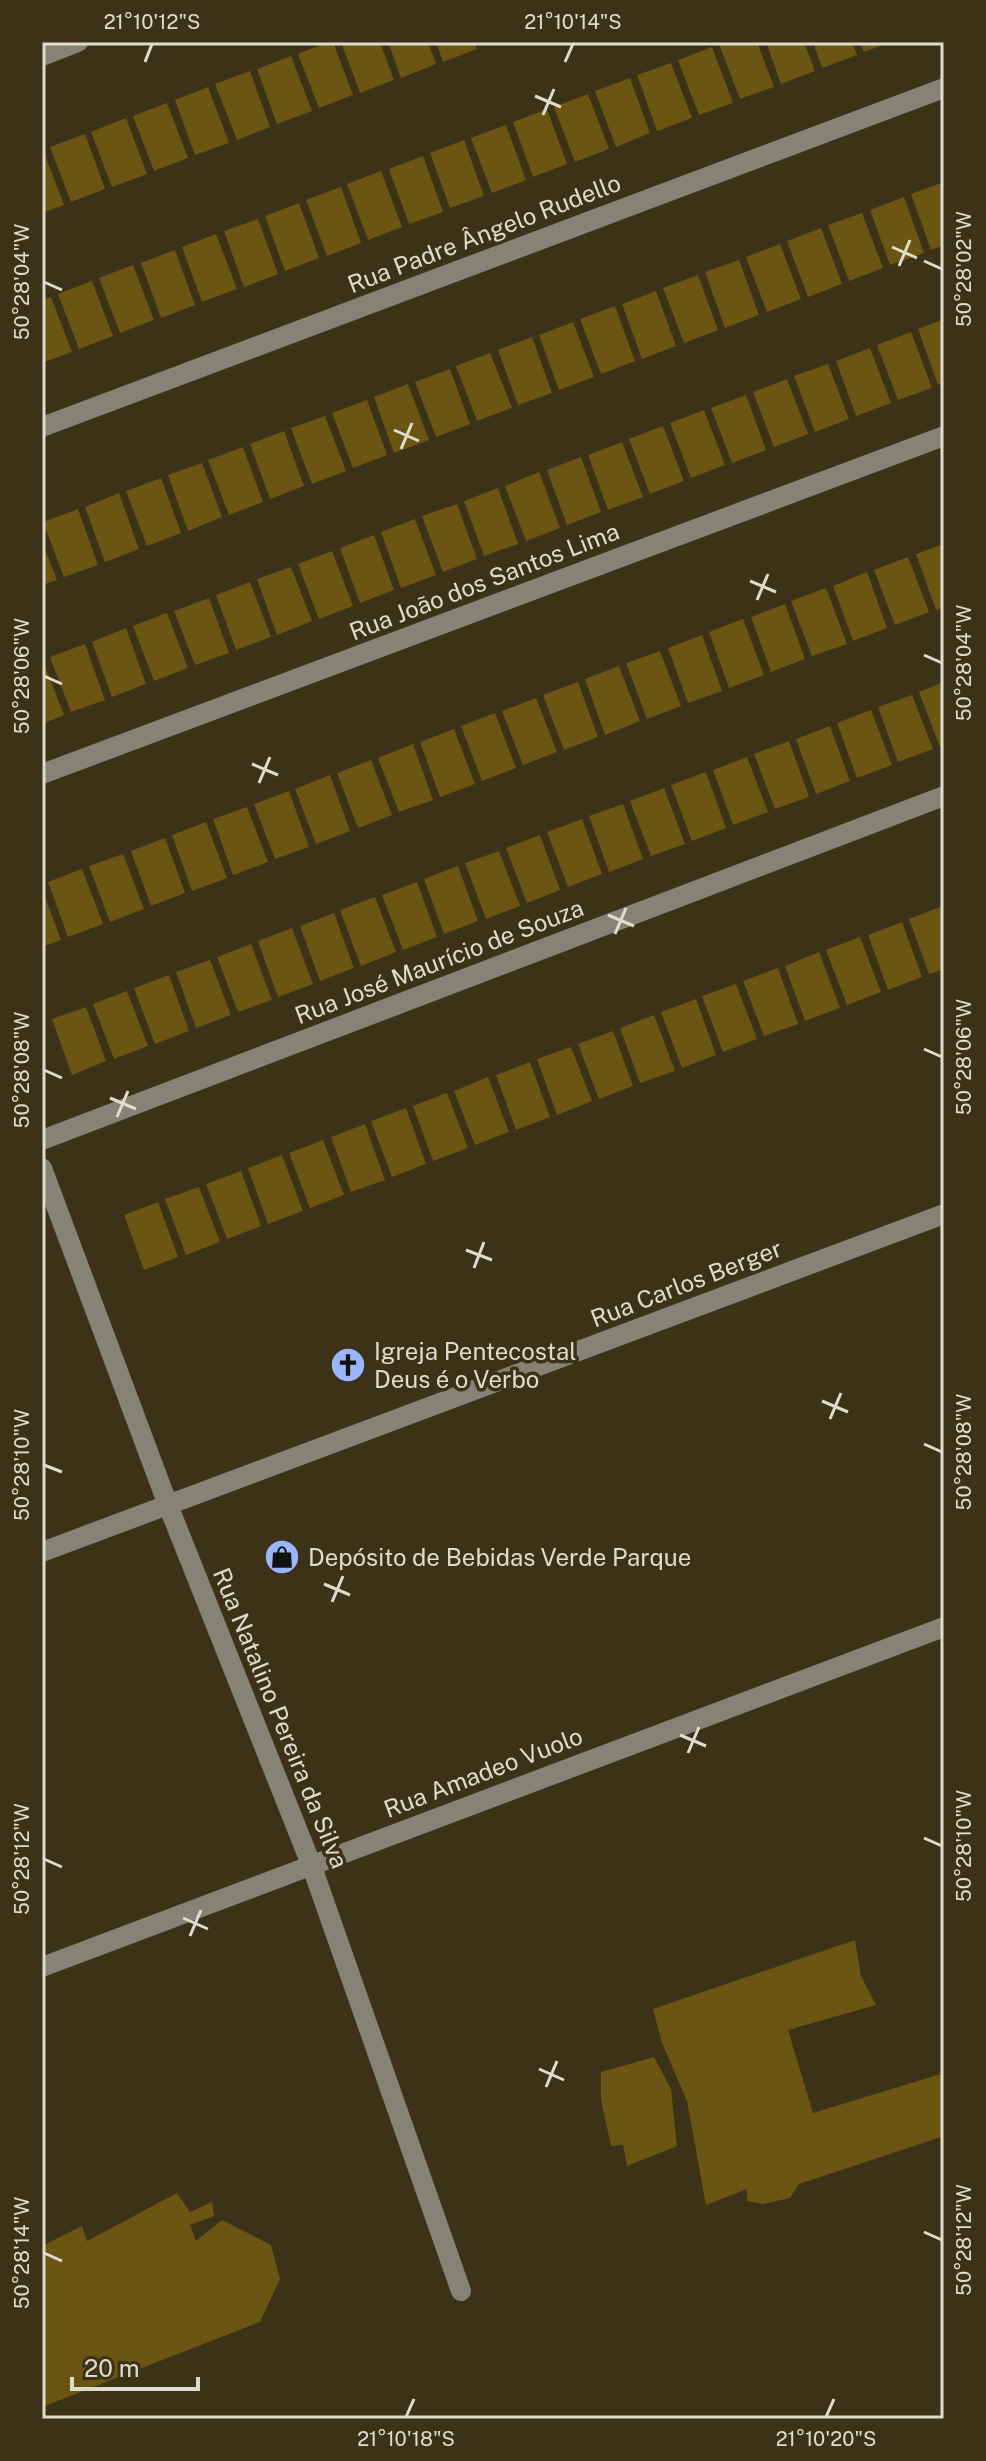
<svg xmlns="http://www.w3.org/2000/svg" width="986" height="2461" font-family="'Public Sans',sans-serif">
<rect width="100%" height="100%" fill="#3c3218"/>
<!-- building -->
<path fill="#6b5512" d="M328,42H333L353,95L319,108L298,54Z
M341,42H380L394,80L360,93Z
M388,42H428L436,64L401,78Z
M436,42H475L477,49L443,62Z
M725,42H757L774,87L740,99L719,44Z
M766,42H804L815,71L781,84Z
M813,42H852L857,55L822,68Z
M860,42H891L864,52Z
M712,47L733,103L699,115L678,60Z
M291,56L312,111L277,124L257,69Z
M671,63L692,118L657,131L637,75Z
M250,71L270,127L237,140L215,84Z
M630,78L650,133L616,147L595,91Z
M208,87L229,143L195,155L175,100Z
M588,94L609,149L575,162L554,107Z
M167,103L188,158L154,171L133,116Z
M547,109L567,164L533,177L513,122Z
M126,118L147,174L112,187L91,132Z
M506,125L526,180L492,193L471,138Z
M85,134L105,189L71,202L50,147Z
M464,140L484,196L450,208L430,153Z
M42,147L64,205L42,213Z
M423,156L443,212L409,224L389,169Z
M381,171L402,227L368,240L347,184Z
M944,182V245L931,250L911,194Z
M341,187L361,243L327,256L306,200Z
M904,197L924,253L890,265L870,210Z
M299,203L319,258L285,271L265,216Z
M862,213L883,268L849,281L828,225Z
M258,219L278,274L244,287L224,231Z
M821,228L842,284L808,297L787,241Z
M216,234L237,289L202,302L182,247Z
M780,244L801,299L767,312L746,257Z
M175,250L195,305L161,318L141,263Z
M739,260L759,315L725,328L705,272Z
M133,265L154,320L120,333L99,278Z
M698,275L718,330L684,343L663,288Z
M92,281L113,336L79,349L58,294Z
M656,291L676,346L642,359L622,304Z
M51,297L72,352L42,363V300Z
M615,306L635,361L601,374L580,319Z
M944,319V383L938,385L918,329Z
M573,322L594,377L559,390L539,335Z
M911,332L932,388L898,400L877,345Z
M532,337L552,393L518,405L498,350Z
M870,348L891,403L856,416L836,361Z
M490,353L512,408L477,421L456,366Z
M828,364L849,419L815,432L794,376Z
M450,369L470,424L436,437L415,382Z
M787,379L808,434L774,447L753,392Z
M408,384L429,440L394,453L374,397Z
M746,395L766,450L732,463L711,408Z
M367,400L387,455L353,468L332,413Z
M704,410L725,465L691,478L670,423Z
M325,416L346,471L312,484L291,428Z
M663,426L684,481L650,494L629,439Z
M284,431L304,486L270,499L250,444Z
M622,442L643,497L608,510L588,455Z
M243,447L263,502L229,515L208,460Z
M581,457L601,512L567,525L547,470Z
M202,463L222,517L188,531L168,475Z
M539,472L560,528L526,541L505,486Z
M161,478L181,533L147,546L126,491Z
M498,488L518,544L484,556L464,501Z
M119,493L139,549L105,562L85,507Z
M457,504L477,559L443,572L422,516Z
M78,509L98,565L64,577L43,522Z
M415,519L436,575L401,588L381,532Z
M374,535L394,590L360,603L340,548Z
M42,542L57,580L42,585Z
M944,544V607L936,610L916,554Z
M332,551L353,606L319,619L298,564Z
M908,557L929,612L895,625L874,570Z
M291,567L312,621L277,635L257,579Z
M867,572L887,628L853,641L833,586Z
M250,582L271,637L236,650L216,595Z
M826,588L847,644L812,656L791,601Z
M209,598L229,653L195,665L174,611Z
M785,604L805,659L771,672L751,617Z
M167,613L188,668L154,681L133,626Z
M743,619L764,675L729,688L709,632Z
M126,628L146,684L112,697L92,642Z
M702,635L722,691L688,703L668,648Z
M85,644L105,700L71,712L50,657Z
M660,651L681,706L647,719L626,663Z
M42,658L64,715L42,724Z
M619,666L640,721L605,735L585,679Z
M578,682L598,737L564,750L543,695Z
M944,682V745L940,747L919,692Z
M912,695L933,749L898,762L878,707Z
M536,698L557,752L523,765L502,711Z
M871,710L892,765L857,778L837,723Z
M495,713L516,768L482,781L461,726Z
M830,726L850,781L816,794L796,739Z
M454,729L475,784L440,797L420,742Z
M789,741L809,797L775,809L754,754Z
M413,744L433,800L399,812L378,758Z
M747,757L768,812L733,825L713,770Z
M371,760L392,815L358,828L337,773Z
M706,772L726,828L692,841L671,785Z
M330,775L350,831L316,844L295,789Z
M664,788L685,844L651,856L630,801Z
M289,791L309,847L275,859L254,804Z
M623,804L643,859L609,872L589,816Z
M247,807L268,862L233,875L213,819Z
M582,819L602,874L568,887L547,832Z
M206,822L227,878L192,891L172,835Z
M540,835L560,890L527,903L506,848Z
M165,838L185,893L151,906L131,851Z
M499,851L520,906L486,919L465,863Z
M123,854L144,909L110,922L89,866Z
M458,866L478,921L444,934L424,879Z
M82,869L103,924L68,937L48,882Z
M417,882L437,937L403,950L382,895Z
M42,889L61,940L42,947Z
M375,897L396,952L361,966L340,910Z
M943,906L944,969L929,974L909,919Z
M334,913L354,968L320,981L300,926Z
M902,922L922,977L888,990L868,935Z
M292,928L313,984L278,997L258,941Z
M860,937L881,992L847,1005L826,950Z
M251,944L272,1000L238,1012L217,957Z
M819,952L840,1008L805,1021L785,966Z
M210,960L231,1015L196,1028L176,972Z
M778,968L798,1024L764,1036L743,981Z
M169,975L189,1031L155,1044L134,988Z
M736,984L757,1039L723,1052L702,996Z
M127,991L148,1046L114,1059L93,1004Z
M696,999L716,1055L682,1068L661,1012Z
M86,1007L106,1061L72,1075L52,1019Z
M654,1015L675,1071L640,1083L620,1028Z
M613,1031L633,1086L599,1099L578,1044Z
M571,1047L592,1101L557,1115L537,1059Z
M530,1062L550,1117L516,1130L496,1075Z
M488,1077L509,1132L475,1145L454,1091Z
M447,1093L468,1148L433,1161L413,1106Z
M406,1108L426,1164L392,1177L371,1121Z
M365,1124L385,1180L351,1192L331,1137Z
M323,1140L344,1195L310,1208L289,1153Z
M282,1155L303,1211L268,1224L248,1168Z
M241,1171L261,1226L227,1239L206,1184Z
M199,1187L220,1242L186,1255L165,1199Z
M158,1202L178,1257L144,1270L124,1215Z
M855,1940L861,1976L876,2005L788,2030L813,2113L944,2073V2136L799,2184L790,2198L763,2204L747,2201V2189L706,2205L687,2101L662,2043L653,2009Z
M654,2057L671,2089L677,2146L627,2166L623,2145L611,2146L601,2100V2072Z
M177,2193L190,2212L212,2202L214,2216L190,2225L196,2241L222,2220L271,2245L280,2279L260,2322L42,2407V2246L82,2226L87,2241Z"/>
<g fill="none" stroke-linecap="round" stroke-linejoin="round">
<!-- minor -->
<path stroke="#868275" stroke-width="20" d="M42,56L78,42
M42,427L944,88
M42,774L944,436
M42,1140L944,796
M42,1168L168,1505L311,1864L461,2291
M42,1552L944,1214
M42,1967L944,1627"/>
</g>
<!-- ticks -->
<path fill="none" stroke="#e0dbcc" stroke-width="3" d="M145,62L152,44M565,62L573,44M535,96L561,107M543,115L554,89M892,247L917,258M924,261L942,269M899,266L910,240M44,282L62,290M394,430L419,441M401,449L412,423M750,581L776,592M757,600L768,574M924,655L942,663M44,676L62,684M252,764L278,775M259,783L270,757M608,915L634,926M615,934L626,908M924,1049L942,1057M44,1070L62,1078M110,1098L136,1109M117,1117L128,1091M466,1250L492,1260M474,1268L484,1242M822,1401L848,1412M830,1419L841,1393M924,1444L942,1452M44,1465L62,1472M324,1584L350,1595M332,1602L343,1576M680,1735L706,1746M688,1753L699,1727M924,1838L942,1846M44,1859L62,1867M183,1918L208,1929M190,1936L201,1910M539,2069L564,2080M546,2087L557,2061M924,2232L942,2240M44,2253L62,2261M406,2417L414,2399M826,2417L834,2399"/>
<!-- icons -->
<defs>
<g id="church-disc" transform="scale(1.8)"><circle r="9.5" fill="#9bb5fd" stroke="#3c3218"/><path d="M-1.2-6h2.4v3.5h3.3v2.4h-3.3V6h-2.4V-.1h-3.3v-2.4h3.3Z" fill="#111"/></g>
<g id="shop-disc" transform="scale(1.8)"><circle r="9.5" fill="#9bb5fd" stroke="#3c3218"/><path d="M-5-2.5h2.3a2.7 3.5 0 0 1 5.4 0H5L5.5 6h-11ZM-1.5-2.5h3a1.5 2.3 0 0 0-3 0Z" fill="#111"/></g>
</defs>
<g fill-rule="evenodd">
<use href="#church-disc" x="348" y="1365"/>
<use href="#shop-disc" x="282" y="1557"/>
</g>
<g text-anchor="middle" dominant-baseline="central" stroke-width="7" stroke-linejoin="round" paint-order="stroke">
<!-- street labels -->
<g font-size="24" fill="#e0dbcc" stroke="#3c3218">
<text transform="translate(484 233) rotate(-21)">Rua Padre Ângelo Rudello</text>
<text transform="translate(484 581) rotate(-21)">Rua João dos Santos Lima</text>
<text transform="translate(439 961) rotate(-21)">Rua José Maurício de Souza</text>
<text transform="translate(686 1283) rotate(-21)">Rua Carlos Berger</text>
<text transform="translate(281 1718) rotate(68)">Rua Natalino Pereira da Silva</text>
<text transform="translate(483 1772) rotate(-21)">Rua Amadeo Vuolo</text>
</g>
<!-- poi labels -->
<g font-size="24" fill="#e0dbcc" stroke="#3c3218" text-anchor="start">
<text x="374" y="1351">Igreja Pentecostal<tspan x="374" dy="28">Deus é o Verbo</tspan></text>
<text x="308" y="1557">Depósito de Bebidas Verde Parque</text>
</g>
</g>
<!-- border -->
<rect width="986" height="2461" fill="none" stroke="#3c3218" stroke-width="88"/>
<!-- scale -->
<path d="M72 2377v12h126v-12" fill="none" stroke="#e0dbcc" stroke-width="4"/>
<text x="84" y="2377" font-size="24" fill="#e0dbcc" stroke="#3c3218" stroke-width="6" paint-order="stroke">20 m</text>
<rect x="44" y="44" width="898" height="2373" fill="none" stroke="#e0dbcc" stroke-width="3"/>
<g font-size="20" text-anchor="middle" fill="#e0dbcc">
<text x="152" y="29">21°10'12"S</text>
<text x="573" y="29">21°10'14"S</text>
<text transform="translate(964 269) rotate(-90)" y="7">50°28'02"W</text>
<text transform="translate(22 282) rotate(-90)" y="7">50°28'04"W</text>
<text transform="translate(964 663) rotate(-90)" y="7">50°28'04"W</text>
<text transform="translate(22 676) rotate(-90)" y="7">50°28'06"W</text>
<text transform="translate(964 1057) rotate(-90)" y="7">50°28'06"W</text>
<text transform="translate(22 1070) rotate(-90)" y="7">50°28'08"W</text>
<text transform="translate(964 1452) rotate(-90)" y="7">50°28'08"W</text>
<text transform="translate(22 1465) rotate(-90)" y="7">50°28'10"W</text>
<text transform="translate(964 1846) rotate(-90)" y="7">50°28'10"W</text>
<text transform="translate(22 1859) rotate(-90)" y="7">50°28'12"W</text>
<text transform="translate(964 2240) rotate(-90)" y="7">50°28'12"W</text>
<text transform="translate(22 2253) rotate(-90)" y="7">50°28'14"W</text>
<text x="406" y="2446">21°10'18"S</text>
<text x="826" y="2446">21°10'20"S</text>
</g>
</svg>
